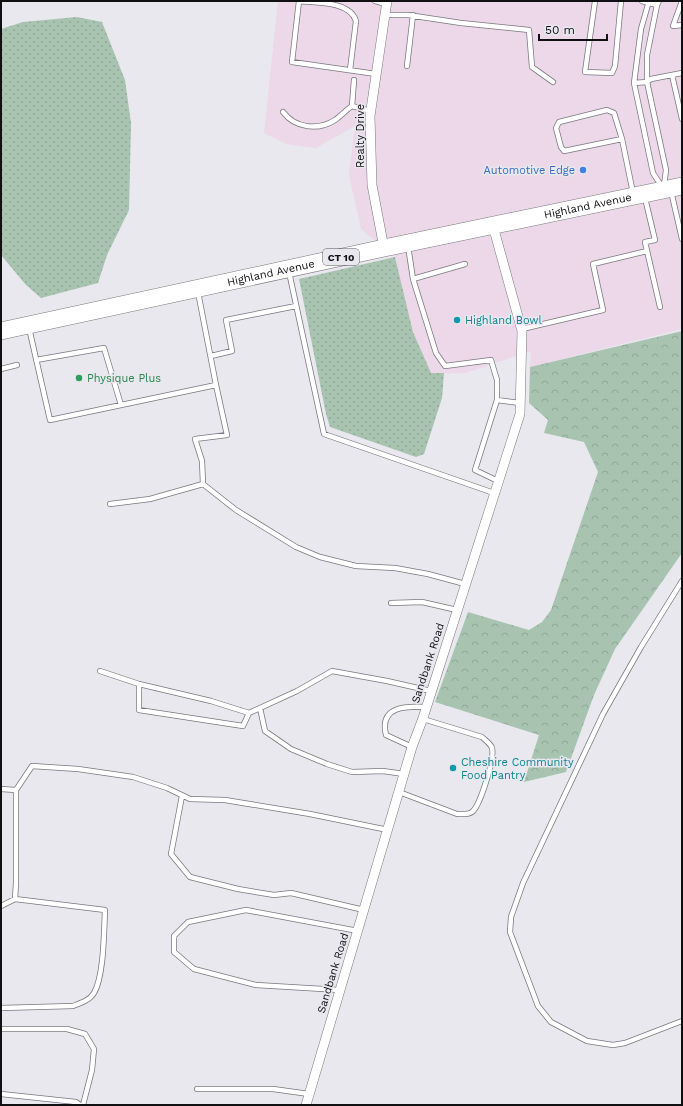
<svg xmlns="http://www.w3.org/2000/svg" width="683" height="1106" font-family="'Work Sans',sans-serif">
<defs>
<pattern id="grass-dots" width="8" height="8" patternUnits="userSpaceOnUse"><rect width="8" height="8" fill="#a8c4b1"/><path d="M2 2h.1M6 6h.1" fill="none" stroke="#90a797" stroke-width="1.8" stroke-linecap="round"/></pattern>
<pattern id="forest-crowns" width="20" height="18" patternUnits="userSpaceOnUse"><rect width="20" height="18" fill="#a8c4b1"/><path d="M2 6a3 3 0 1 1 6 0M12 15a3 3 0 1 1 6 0" fill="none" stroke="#90a797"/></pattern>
</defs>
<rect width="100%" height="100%" fill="#e9e8ef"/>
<!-- commercial -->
<path fill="#ecd8e8" d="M278,1H682V329L530,367L531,351L466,373L431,374L413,332L395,257L361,229L349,175L355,126L316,148L286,144L264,133Z"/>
<!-- grass -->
<path fill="url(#grass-dots)" d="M77,17L102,22L125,80L131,123L129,210L107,255L98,283L41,298L26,285L1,255V29L23,22Z
M395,257L413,332L431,373H444L442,398L424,454L416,457L330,427L326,414L299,279Z"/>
<!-- forest -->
<path fill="url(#forest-crowns)" d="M682,331V553L615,649L594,695L566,772L524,782L539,735L435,702L468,612L529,630L542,622L551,610L598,472L584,442L544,433L548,420L529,403L530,367Z"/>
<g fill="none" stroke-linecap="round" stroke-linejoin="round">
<!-- lane casing -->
<g stroke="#78777e" stroke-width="6">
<path id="lane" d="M375,1L386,4
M595,1L585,72L612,73L615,66L621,1
M642,1L657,5
M649,1L641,29L634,83L653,173L662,187
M659,1L657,5L647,55V82L666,170L664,186
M682,1L673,26L682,25
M385,15H408L461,23L529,30L532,67L553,82
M407,66L413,15
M350,70L356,21C350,1 316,3 299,1L292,62L376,74
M672,75L682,119
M634,83L647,82L651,79L682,73
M352,106L354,80
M283,112C295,128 318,131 335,120C341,116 346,110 352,106L371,111
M622,139L614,113L607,110L559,122L556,128L561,147L564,151L622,139L633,193
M671,191L682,239
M645,198L655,240L645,242L660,307
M408,246L413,279L436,353L445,366L491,360L497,380V400L475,470L498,481
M289,272L324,434L494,493
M413,279L465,264
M29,328L50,420L216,385L198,292
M522,329L603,310L593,264L647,251
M211,356L232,351L226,320L296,306
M36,360L104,348L121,405
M1,369L17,365
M497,400L520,403
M203,484L236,510L296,547L320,557L356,566L395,568L428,574L465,584
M110,504L150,499L203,484L202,461L195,439L227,435L216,385
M682,581L641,647L603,714L523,883L511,917L510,932L538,1006L551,1022L587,1041L613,1045L625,1043L682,1021
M391,603L422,602L457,610
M100,671L139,684L211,701L249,713L297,691L332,671L387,681L431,691
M139,684V710L243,726L249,713
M260,708L265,731L291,749L327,764L352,772L383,771L404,774
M412,747L386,735C379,706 406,706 426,707
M1,789L16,790
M399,792L457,814C462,814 468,815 472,812C480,806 495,758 492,748C491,744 485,740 482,737L423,719
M182,796L171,854L190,877L238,889L274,895L291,893L364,910
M1,906L15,899L16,883V790L32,766L78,769L133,777L167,788L190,799L225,800L310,814L388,830
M340,990L256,985L194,969L174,952V936L188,922L246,910L358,931
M1,1008L73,1006C81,1003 90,1000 94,993C104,976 104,931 105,910L15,899
M1,1029H67L85,1034L94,1049L92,1070L83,1105
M197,1089H273L309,1094
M1,1094L76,1102L80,1105"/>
</g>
<!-- street casing -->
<g stroke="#78777e" stroke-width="10">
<path id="street" d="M384,248L372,185L370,116L387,1
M306,1105L412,747L423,718L520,414L522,331L493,226"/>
</g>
<!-- highway casing -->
<g stroke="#78777e" stroke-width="18">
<g id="highway">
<path id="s1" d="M1,331L384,248L682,186"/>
</g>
</g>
<!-- lane -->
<use href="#lane" stroke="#fff" stroke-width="4.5"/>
<!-- street -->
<use href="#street" stroke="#fff" stroke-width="9"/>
<!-- highway -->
<use href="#highway" stroke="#fff" stroke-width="17"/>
</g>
<!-- markers -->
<circle fill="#3f7fe0" stroke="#e9e8ef" stroke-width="1.5" cx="583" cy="170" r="4"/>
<g fill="#0f9aa8" stroke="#e9e8ef" stroke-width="1.5">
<circle cx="457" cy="320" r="4"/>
<circle cx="453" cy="768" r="4"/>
</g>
<circle fill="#2e9e5b" stroke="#e9e8ef" stroke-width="1.5" cx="79" cy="378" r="4"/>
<g text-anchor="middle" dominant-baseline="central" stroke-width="3" stroke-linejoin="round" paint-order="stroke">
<!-- shield labels -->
<rect fill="#e9e8ef" stroke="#515054" stroke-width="1" x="323" y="249" width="36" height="16" rx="3"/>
<g font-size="10" font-weight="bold" fill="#100f12">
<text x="341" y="257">CT 10</text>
</g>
<!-- street labels -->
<g font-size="11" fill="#100f12" stroke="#e9e8ef">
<text transform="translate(360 136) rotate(-90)">Realty Drive</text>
<text stroke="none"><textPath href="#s1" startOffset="600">Highland Avenue</textPath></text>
<text stroke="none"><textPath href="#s1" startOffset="276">Highland Avenue</textPath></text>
<text transform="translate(428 663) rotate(-72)">Sandbank Road</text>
<text transform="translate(333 973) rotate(-73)">Sandbank Road</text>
</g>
<!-- shop labels -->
<g font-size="11" fill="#366cbe" stroke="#e9e8ef" text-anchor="end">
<text x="575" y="170">Automotive Edge</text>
</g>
<!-- culture labels -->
<g font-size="11" fill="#0d838f" stroke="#e9e8ef" text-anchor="start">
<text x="465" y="320">Highland Bowl</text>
<text x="461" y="762">Cheshire Community<tspan x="461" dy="13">Food Pantry</tspan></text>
</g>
<!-- leisure labels -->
<g font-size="11" fill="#27864d" stroke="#e9e8ef" text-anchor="start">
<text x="87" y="378">Physique Plus</text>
</g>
</g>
<!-- border -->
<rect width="683" height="1106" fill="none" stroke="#100f12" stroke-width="4"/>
<!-- scale -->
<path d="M539 34v6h68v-6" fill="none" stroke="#100f12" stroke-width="2"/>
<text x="545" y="34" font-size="12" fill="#100f12" stroke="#e9e8ef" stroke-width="3" paint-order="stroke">50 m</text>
</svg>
